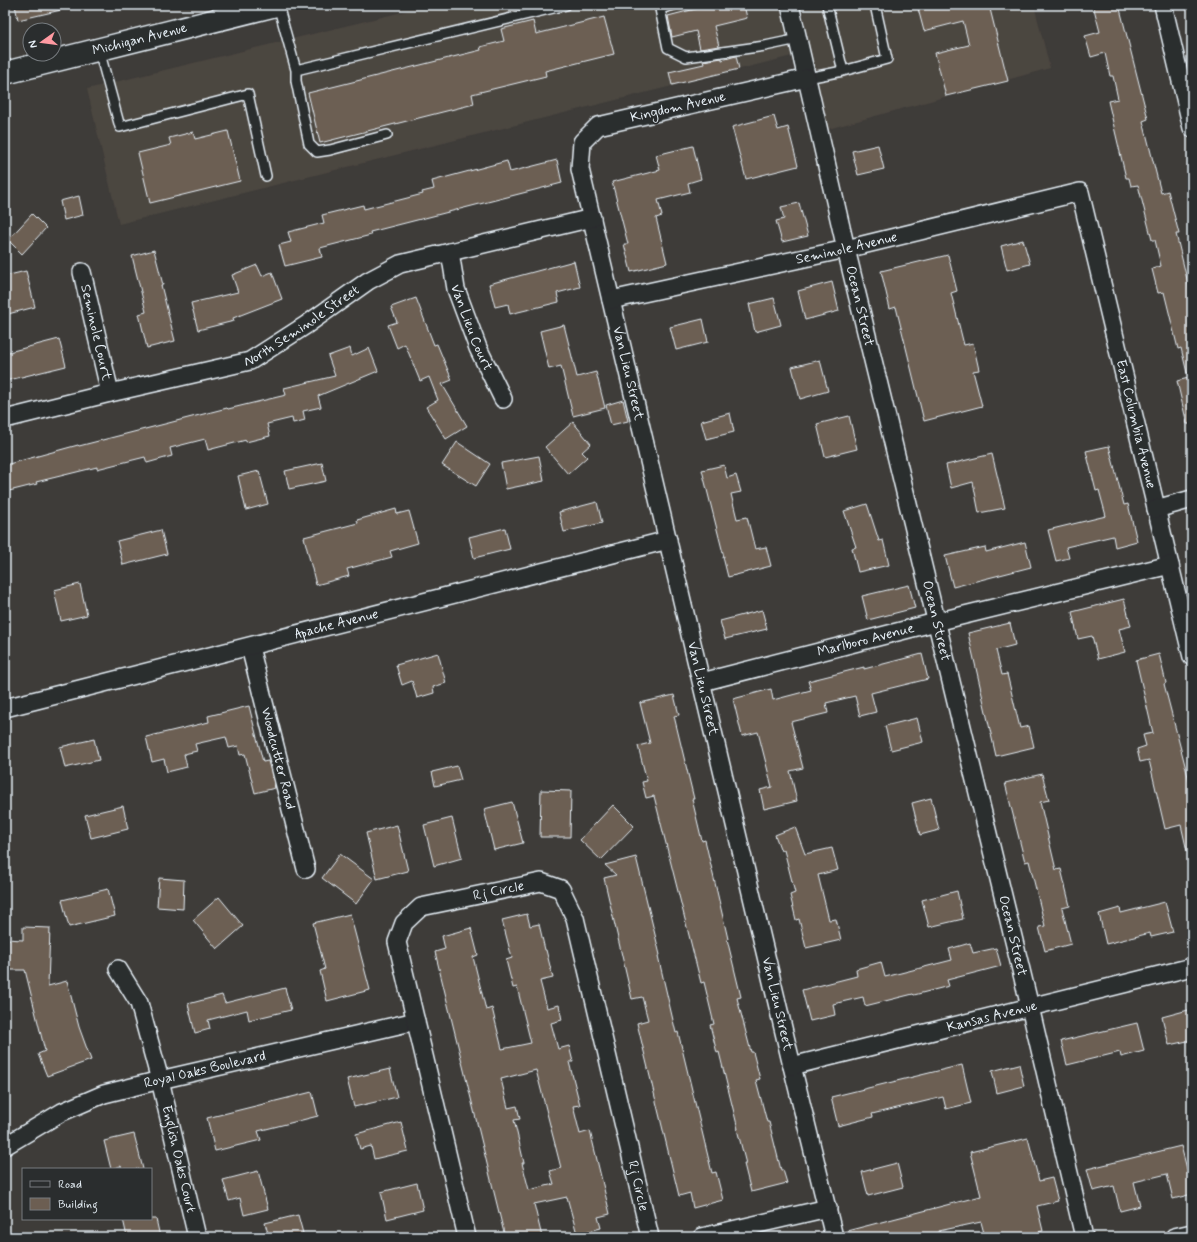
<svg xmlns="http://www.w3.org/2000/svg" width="1197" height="1242" font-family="Mynerve,sans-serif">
<rect width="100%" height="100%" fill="#3e3c39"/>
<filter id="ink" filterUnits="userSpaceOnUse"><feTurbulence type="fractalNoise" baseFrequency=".025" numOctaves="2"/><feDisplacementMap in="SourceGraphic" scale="8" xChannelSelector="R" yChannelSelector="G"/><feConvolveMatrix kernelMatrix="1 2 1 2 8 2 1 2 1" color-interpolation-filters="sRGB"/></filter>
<g filter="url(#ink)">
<!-- built -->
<path fill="#4c4640" d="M431,5H780L792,56L119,224L87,89Z
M799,5H1034L1050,68L828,129Z"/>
<!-- building -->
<path fill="#6c5e52" stroke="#e8f1f8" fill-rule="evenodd" d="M15,5H60L61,10L18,20Z
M711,5H744L747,18L714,26L719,46L700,49L696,31L672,37L668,16Z
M917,5H989L1008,81L946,96L935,53L969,45L963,21L924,31Z
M1093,5H1119L1148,119L1143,121L1161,193L1168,191L1179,234H1176L1192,300V373H1187L1181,348L1178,349L1164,292L1158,293L1152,269L1161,266L1155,240H1152L1138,185L1131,186L1129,178H1126L1108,101L1118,99L1113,76H1110L1105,53L1091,57L1085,36L1100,32Z
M604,17L614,54L545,71L546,76L472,94L474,104L320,143L308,93L481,50L480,47L504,41L501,29L533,21L536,34Z
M736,56L739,69L672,85L669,72L704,64L703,61L722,58V60Z
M774,116L778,130L788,127L798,166L746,179L732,127Z
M228,131L240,181L150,203L138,153L171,145L169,138L193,132L195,139Z
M878,145L884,169L858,175L852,151Z
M693,146L701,179L688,183L690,192L658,200L662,216L656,218L667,263L631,272L624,244H628L612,182L660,170L656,155Z
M557,160L562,183L370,232L371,235L320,248L322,257L285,266L279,245L291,242L288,232L324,223L322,215L363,205L364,209L423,194L422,192L434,189L432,181L507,161L510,172Z
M79,196L83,215L64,220L60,201Z
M799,203L808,236L782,242L776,221L784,219L781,207Z
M32,214L46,228L22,254L8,240Z
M1023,240L1030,264L1007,270L1001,246Z
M154,250L163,285H161L175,341L147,348L139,314L146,312L132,256Z
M948,255L957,291L951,293L964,345L973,343L979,370L973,371L982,406L924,421L896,307L890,309L881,271Z
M574,261L580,287L557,293L559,302L510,314L508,304L495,307L489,284Z
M257,265L262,276L272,272L282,299L233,318L234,321L198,330L191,303L238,292L232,275Z
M26,271L35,307L8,314L5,301V276Z
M832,282L839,311L805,320L798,291Z
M416,298L434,345L437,344L452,380L442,384L467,426L446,439L426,407L438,400L429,377L420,381L405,344L397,348L388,325L397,322L391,307Z
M774,298L781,325L755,332L749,304Z
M703,319L708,342L676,350L670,327Z
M564,325L577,377L596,372L605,408L573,416L561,366L549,369L540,331Z
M59,339L66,366L5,381V353Z
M350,348L352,356L369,348L378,371L318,396L321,407L303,411L305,420L293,423L292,418L267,424L270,436L246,442V440L208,450L205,439L170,448L172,456L147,463L145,457L97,469V467L36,482L37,484L5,492V465L78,445L79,446L227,408L228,409L286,395L284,388L335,376L328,356Z
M820,360L828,391L800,399L792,367Z
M1192,377V424H1187L1177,381Z
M623,400L628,421L611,425L606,405Z
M730,413L734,432L706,439L701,421Z
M849,416L857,449L825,457L817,424Z
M573,422L591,444L582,452L587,457L568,474L545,447Z
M457,442L490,464L476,486L442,465Z
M1109,446L1124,505L1128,504L1137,541L1115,547L1113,536L1066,547L1069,558L1056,561L1048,530L1106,516L1099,490L1096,491L1086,451Z
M992,454L1005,508L979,513L973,482L951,488L946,465Z
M539,456L544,481L506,489L501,463Z
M322,463L326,481L289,489L285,471Z
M724,465L727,478L736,475L741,492L731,494L737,519L747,517L755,549L766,547L771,566L728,577L723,557H724L702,470Z
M259,471L268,504L246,510L238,476Z
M597,502L602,523L564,532L559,512Z
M867,504L879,541L883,540L889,565L858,572L852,548L856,547L844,511Z
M396,509L397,514L409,511L418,543L390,551L392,557L347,569L349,576L316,585L304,537L358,523L357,520Z
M505,528L510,549L474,558L469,537Z
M161,530L167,554L123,565L117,541Z
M1025,542L1031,567L953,587L945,556L985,547L986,552Z
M80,584L87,615L61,621L54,590Z
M909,585L915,608L868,620L862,596Z
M1124,599L1131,626L1119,629L1125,652L1098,659L1092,636L1078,639L1072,612Z
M762,610L767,629L725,639L720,621Z
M1010,623L1015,645L996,650L1002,675L1007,674L1020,728L1029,726L1034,747L996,756L968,633Z
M438,653L446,683L433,687L434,693L417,698L412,681L402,685L396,665Z
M922,654L928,679L871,693L876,712L860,716L855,696L826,703L828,713L791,722L803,768L790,771L797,801L764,809L760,790L772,787L758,732L742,736L733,699L771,689L773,700L811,690L808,681L864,667V669Z
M1159,654L1166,683L1164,684L1192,792V850L1187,851L1181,825L1165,829L1149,760L1140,762L1137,749L1146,746L1143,735L1153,733L1136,660Z
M674,695L679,715L674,716L694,799H692L702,841L705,840L728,939H727L741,997L737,998L751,1052H753L760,1079L756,1080L767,1122H769L781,1170H783L787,1183L751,1192L744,1164H746L737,1129H738L719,1052L717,1053L710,1025L714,1024L704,982L701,983L654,796L646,798L642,782L647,781L638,746L650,743L640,703Z
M249,706L263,762L268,761L275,788L255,793L245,754L240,755L238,746L229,748L226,737L195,744L197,751L184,754L187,767L167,772L164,759L152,762L146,737L209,722L208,716Z
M917,718L923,742L891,750L885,726Z
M94,739L99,760L65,768L60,747Z
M457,766L461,780L435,786L432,772Z
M1042,774L1049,800L1040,802L1056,870L1061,869L1070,906L1062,908L1071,944L1045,951L1039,927L1045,926L1029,861L1025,862L1005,783Z
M541,790L571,791L570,837H540Z
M931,798L939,830L920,835L912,803Z
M512,802L523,843L494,850L484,809Z
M613,805L634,826L601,860L580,840Z
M123,806L128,829L91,838L85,815Z
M452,818L462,858L434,866L424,825Z
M397,825L408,871L377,879L366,833Z
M795,827L805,854L832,848L838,870L818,875L829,920L836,919L841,940L806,948L799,919L796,920L790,895L795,893L784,850L781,851L775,835Z
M340,854L374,879L356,904L322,878Z
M636,857L660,955L658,956L676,1033L678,1032L712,1173L716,1172L723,1200L693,1208L690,1193L679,1196L637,1023L648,1020L642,997L632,999L604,878L616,875L605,865Z
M159,878L184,880L183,909L157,907Z
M108,889L115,916L69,927L62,900Z
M957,891L963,919L929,927L922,900Z
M219,897L243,926L217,949L193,920Z
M1165,902L1173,932L1151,937L1150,933L1106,944L1099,914L1120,908L1121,913Z
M350,914L370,990L327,1001L320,971L325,969L313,923Z
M527,914L530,926L539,924L545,950H546L553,978L540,981L547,1008L559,1005L562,1020L551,1023L558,1049L569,1046L573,1062H569L580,1105L573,1106L580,1134L590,1131L610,1214L598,1217L601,1228L577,1234L567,1197L534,1204L542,1237H505L435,952L445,949L442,936L471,928L478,955L473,957L486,1010L492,1008L502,1049L531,1043L517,987L513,988L506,960L512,958L502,920ZM536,1070L561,1168L550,1171L554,1184L529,1190L522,1163H524L514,1120L520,1119L517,1106L508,1108L501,1079Z
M23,927L50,928L48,986L67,981L79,1027L91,1060L47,1076L38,1054L45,1051L25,970H5L6,939L23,940Z
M970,943L973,953L996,948L1001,966L947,980L949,986L914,995L913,994L865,1006L863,997L833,1004L835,1015L810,1021L802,990L857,976L856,969L881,962L885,977L952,960L949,949Z
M285,988L291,1010L249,1020L247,1010L208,1020L210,1029L195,1033L188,1004L222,995L225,1003Z
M1192,1009V1040L1169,1045L1162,1017Z
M1137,1023L1144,1051L1121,1057L1120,1052L1067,1065L1061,1041Z
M1019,1064L1024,1086L997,1093L992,1071Z
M962,1065L971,1103L946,1109L943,1097L872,1114L873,1117L838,1126L831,1097Z
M390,1069L397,1097L354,1107L347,1079Z
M312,1092L318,1116L258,1131L261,1140L215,1151L207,1118Z
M401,1122L408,1151L374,1159L371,1146L360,1149L356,1134Z
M134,1134L143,1169H122L121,1166L111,1169L104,1141Z
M1028,1138L1039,1181L1052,1178L1058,1201L1037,1206L1043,1231L1019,1237H985L981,1222L939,1231L940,1237H844L843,1232L981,1196L970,1152Z
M1181,1146L1192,1188V1194L1173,1199L1167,1174L1134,1182L1140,1206L1120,1211L1114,1186L1093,1191L1087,1169Z
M897,1163L903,1187L868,1196L862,1172Z
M258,1171L268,1209L244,1215L240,1198L229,1201L223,1180Z
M417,1183L423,1210L387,1219L381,1192Z
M298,1215L304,1237H269L265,1223Z
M123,1219H156L160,1237H127Z"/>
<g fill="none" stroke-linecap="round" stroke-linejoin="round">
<!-- lane casing -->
<g stroke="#e8f1f8" stroke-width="12">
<path id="lane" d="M278,5L296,70L566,5
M674,5L660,9L668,48L686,57L765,46L798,39
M827,5L843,71
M99,50L120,127L248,94L266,176
M296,70V81L309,144L317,152L330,150L387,135
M807,78L843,71L887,59L875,5"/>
</g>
<!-- street casing -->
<g stroke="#e8f1f8" stroke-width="20">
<g id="street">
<path id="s1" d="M790,5L846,249L1030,1007L1084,1237"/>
<path d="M1163,5L1192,128"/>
<path id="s2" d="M807,78L598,126L582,142L580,169L792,1066L834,1237"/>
<path id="s3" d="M450,252L456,289L478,348L503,399"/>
<path id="s4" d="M82,272L110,393"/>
<path id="s5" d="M611,300L846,249L1080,192L1192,657"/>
<path id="s6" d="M5,419L110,393L250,361L306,325L368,281L400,264L592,218"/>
<path d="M1156,509L1192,499"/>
<path id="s7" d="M250,647L306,869"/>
<path id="s8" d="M702,682L936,622L1170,565"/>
<path id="s9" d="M5,708L668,540"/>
<path id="s10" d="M118,969L139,1003L160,1080L197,1237"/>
<path id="s11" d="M792,1066L1192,967"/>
<path id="s12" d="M5,1146L62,1112L104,1094L160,1080L416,1021"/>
<path id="s13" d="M467,1237L397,942L404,923L421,907L541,882L561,889L575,918L650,1237"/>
<path d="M702,1237L828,1208"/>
<path d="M1174,1237L1192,1233"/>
</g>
</g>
<!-- secondary casing -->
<g stroke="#e8f1f8" stroke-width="25">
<g id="secondary">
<path id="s14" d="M5,73L276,5"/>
</g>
</g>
<!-- lane -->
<use href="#lane" stroke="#2a2d2e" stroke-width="9"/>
<!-- street -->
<use href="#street" stroke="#2a2d2e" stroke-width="17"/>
<!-- secondary -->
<use href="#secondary" stroke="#2a2d2e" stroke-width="22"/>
</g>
</g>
<g text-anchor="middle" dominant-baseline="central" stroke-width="3.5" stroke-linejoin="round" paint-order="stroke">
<!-- street labels -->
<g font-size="14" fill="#e8f1f8" stroke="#2a2d2e">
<text stroke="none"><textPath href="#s14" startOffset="139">Michigan Avenue</textPath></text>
<text transform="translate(678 107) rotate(-13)">Kingdom Avenue</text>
<text stroke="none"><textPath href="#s5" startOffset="241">Seminole Avenue</textPath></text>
<text stroke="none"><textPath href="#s1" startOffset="309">Ocean Street</textPath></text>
<text stroke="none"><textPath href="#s6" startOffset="314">North Seminole Street</textPath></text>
<text stroke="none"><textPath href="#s3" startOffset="79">Van Lieu Court</textPath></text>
<text stroke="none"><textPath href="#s4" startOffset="62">Seminole Court</textPath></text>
<text stroke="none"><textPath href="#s2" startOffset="474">Van Lieu Street</textPath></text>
<text stroke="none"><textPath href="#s5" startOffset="720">East Columbia Avenue</textPath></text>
<text stroke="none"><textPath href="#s1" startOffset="633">Ocean Street</textPath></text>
<text stroke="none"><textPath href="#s9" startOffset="342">Apache Avenue</textPath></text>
<text stroke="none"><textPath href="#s8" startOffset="169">Marlboro Avenue</textPath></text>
<text stroke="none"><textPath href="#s2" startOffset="798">Van Lieu Street</textPath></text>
<text stroke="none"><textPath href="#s7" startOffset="115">Woodcutter Road</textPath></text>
<text stroke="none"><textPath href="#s13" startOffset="426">Rj Circle</textPath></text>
<text stroke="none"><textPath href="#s1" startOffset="957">Ocean Street</textPath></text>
<text stroke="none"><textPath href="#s2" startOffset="1122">Van Lieu Street</textPath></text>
<text stroke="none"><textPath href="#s11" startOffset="206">Kansas Avenue</textPath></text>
<text stroke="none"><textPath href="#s12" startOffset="216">Royal Oaks Boulevard</textPath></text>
<text stroke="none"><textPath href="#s10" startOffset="201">English Oaks Court</textPath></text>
<text stroke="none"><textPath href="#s13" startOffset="798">Rj Circle</textPath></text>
</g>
</g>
<!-- margin -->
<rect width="1197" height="1242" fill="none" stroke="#2a2d2e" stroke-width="20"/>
<rect x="10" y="10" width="1177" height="1222" fill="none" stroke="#e8f1f8" stroke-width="1.5" filter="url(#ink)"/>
<!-- legend -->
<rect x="22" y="1168" width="130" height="52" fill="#2a2d2e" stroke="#767b7f"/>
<rect x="30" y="1181" width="20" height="6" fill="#2a2d2e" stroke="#767b7f"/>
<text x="58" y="1188" font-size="12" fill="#e8f1f8">Road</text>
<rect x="30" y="1198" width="20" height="12" fill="#6c5e52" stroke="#767b7f"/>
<text x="58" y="1208" font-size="12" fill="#e8f1f8">Building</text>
<!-- north arrow -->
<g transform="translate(42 42) rotate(256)"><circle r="19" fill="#2a2d2e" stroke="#767b7f"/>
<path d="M0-3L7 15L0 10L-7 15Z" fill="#ff9aa2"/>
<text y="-6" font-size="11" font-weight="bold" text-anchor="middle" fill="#e8f1f8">N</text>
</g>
</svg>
